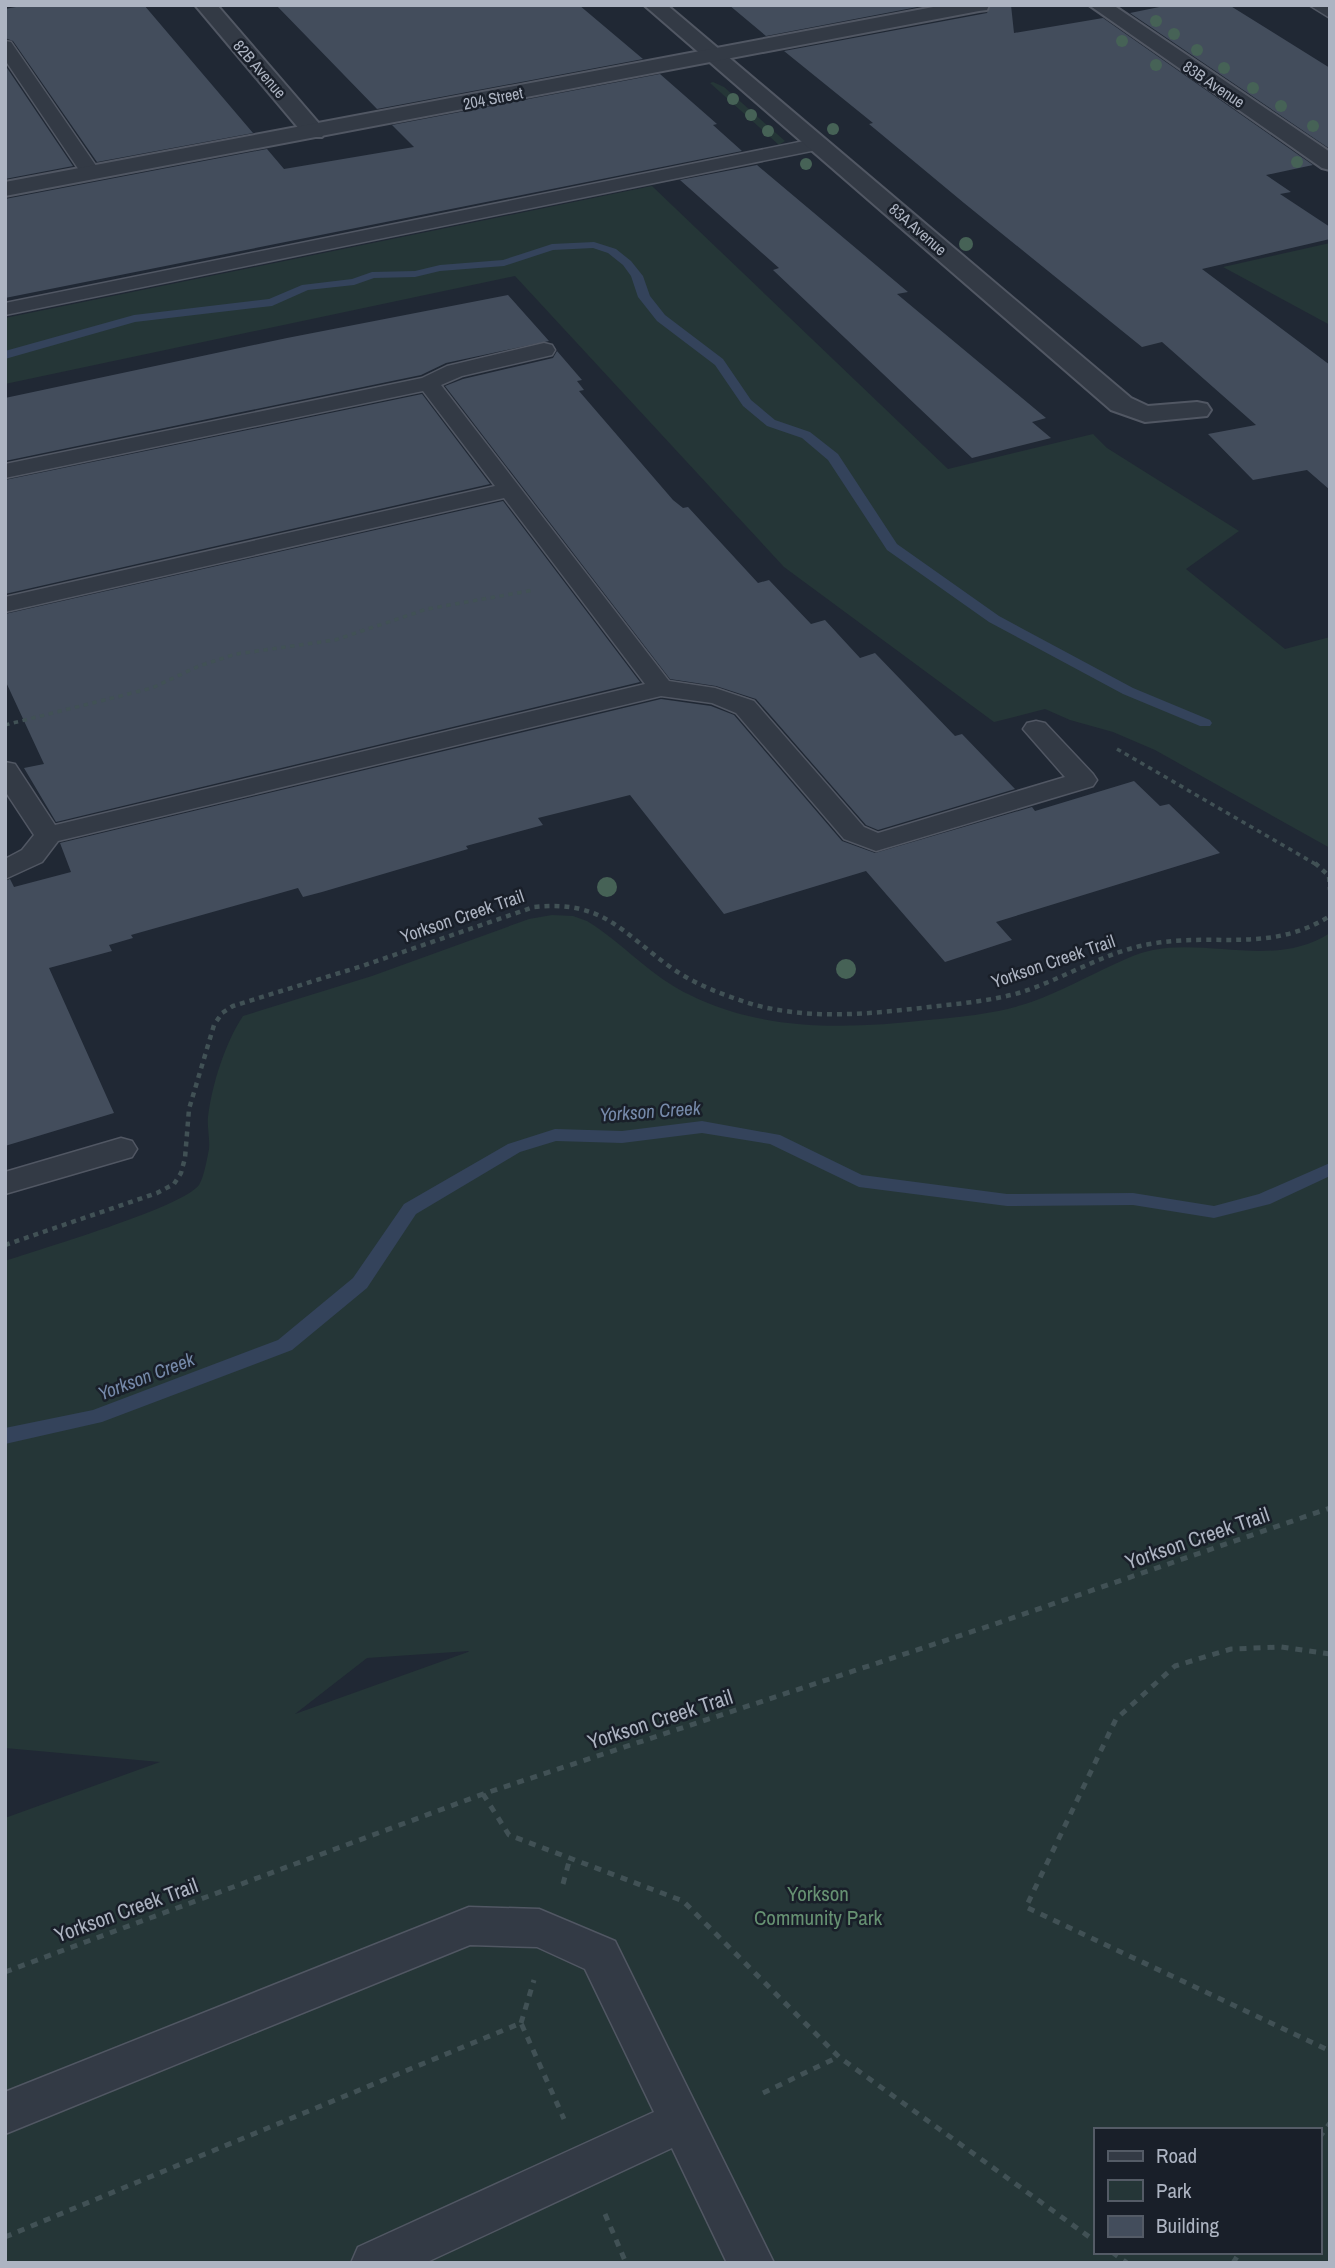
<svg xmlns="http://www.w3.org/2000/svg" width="1335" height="2268" font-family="'Archivo Narrow',sans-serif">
<rect width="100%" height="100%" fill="#202834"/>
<!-- green -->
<path fill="#253637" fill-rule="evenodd" d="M713,82L724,87L785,141L779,145L710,83Z
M652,186L948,469L1093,434L1107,448L1239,531L1186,569L1285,649L1330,637V848L1155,750L1113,732L1070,720L1045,709L994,722L784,567L515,276L5,384V318Z
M1330,243V325L1223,267Z
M552,915L573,916L587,921C623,943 651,977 690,995C765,1032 847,1029 928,1020C960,1017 992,1014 1022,1005C1051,996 1077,982 1104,969C1120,962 1136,953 1153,950C1211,939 1277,968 1330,933V2263H5V1818L160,1762L5,1748V1261C40,1249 181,1208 199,1185C204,1177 207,1159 209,1149C210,1139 207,1127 208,1117C212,1085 225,1043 243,1016L372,976L529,919ZM469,1651L468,1652L295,1714L367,1658ZM1095,2130H1319V2252H1095Z"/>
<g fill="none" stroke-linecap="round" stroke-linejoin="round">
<!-- stream -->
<path fill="#34435b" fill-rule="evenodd" d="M594,242L616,249L631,261L643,276L650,296L665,315L723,359L751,400L775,420L810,432L838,454L897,544L999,616L1133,688L1210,720L1212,723L1210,726H1200L1123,694L989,622L887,550L828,460L802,438L767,426L743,406L715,365L657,321L638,297L631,276L623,265L608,253L593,248L553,250L504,266L440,271L415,277L374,278L354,285L308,290L272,306L135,322L5,359V351L134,315L269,299L302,285L352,279L372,272L415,271L440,265L503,260L552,244Z
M702,1121L780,1135L862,1175L1007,1194L1133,1193L1214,1206L1259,1194L1330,1163V1176L1270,1204L1214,1218L1133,1205L1007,1206L859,1187L770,1144L702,1133L622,1143L556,1141L520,1152L416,1214L367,1288L292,1350L102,1422L5,1444V1428L93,1410L278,1340L353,1278L404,1204L508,1144L555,1129L622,1131Z"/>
</g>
<!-- building -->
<path fill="#434d5c" d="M27,5H144L253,133L97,162L13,41L5,38V9Z
M276,5H579L643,59L377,109Z
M729,5H928L766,36Z
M991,5H1011L1014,33L1103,18L1313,165L1266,175L1291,192L1280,194L1330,227V239L1202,269L1330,365V490L1307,470L1253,480L1208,434L1256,425L1162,342L1142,347L964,203L869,124L873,123L784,51L987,13Z
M1169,5H1229L1330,68V149L1130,13Z
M5,65L73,166L5,179Z
M660,74L717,124L713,125L742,151L5,298V199L267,149L284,169L414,147L392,125Z
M757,165L908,292L897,294L1046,418L1032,422L1051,438L972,458L773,270L779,268L680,180Z
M508,295L549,341L446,363L421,375L5,461V398L287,338Z
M557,351L582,380L577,381L584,390L579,391L673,500L683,508L688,507L758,583L769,580L811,624L825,620L860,658L875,653L955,736L962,734L1015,789L878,830L866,825L756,699L716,686L670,679L445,386L463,379L553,358Z
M422,394L490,484L5,594V480Z
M503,501L640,682L56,822L24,768L44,764L5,680V614Z
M661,699L711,706L734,715L842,841L875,853L1032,807L1035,811L1134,781L1160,806L1169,804L1220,853L996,922L1012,940L945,962L866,871L724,914L630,795L538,818L543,825L466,846L468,849L322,892L303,897L298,888L131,935L133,938L109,945L112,951L49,968L114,1113L5,1146V881L10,879L14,887L71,872L60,843Z"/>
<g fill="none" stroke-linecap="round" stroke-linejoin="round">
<!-- service casing -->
<g stroke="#515763" stroke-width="3">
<path id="service" d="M1309,5H1330V18Z
M5,41L11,42L101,173L98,177H84L81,173L5,60Z
M819,138L826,140L829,144L826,148L5,315V303Z
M544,343L552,345L555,350L552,355L462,376L441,385L669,681L715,688L754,701L864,827L878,833L1065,777L1023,729L1027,723L1036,721L1045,723L1093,774L1097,780L1093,786L876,851L844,839L736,713L712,703L661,696L58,841L42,862L5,879V859L22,850L34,835L5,791V762L15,764L55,825L645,684L504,498L5,612V597L495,486L423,391L5,478V464L422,378L447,366Z
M121,1138L132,1141L137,1149L132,1157L5,1194V1172Z
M469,1907L539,1909L615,1941L774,2263H727L672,2148L425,2263H351L358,2247L654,2112L585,1969L537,1947L470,1945L5,2134V2092Z"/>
</g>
<!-- minor casing -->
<g stroke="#515763" stroke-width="4">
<path id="minor" d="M195,5H217L322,127L326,132L322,137H306Z
M644,5H667L1131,398L1148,406L1197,402L1207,404L1211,410L1207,416L1145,422L1111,410Z
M1089,5H1113L1330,152V170L1322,168Z"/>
</g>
<!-- tertiary casing -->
<g stroke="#515763" stroke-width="4">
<path id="tertiary" d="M944,5H989L987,10L979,11L5,196V182Z"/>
</g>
<!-- path-far2 -->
<path stroke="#415155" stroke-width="3.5" stroke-dasharray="4.5 4.5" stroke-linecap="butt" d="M5,725L152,688L199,666L236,654L335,640L427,609L534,590
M1117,749L1317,865"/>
<!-- path-far1 -->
<path stroke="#415155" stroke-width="4.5" stroke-dasharray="5 5" stroke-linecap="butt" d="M1315,863L1329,876L1330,890
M5,1245L157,1193L174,1184L181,1173L185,1158L189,1109L214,1025L222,1013L233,1006L362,966L534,907C604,900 621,932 673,969C698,986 726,996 755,1005C816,1021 877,1013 938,1006C966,1003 995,1000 1022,992C1065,978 1105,952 1150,944C1216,932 1268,954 1330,916"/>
<!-- path -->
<path stroke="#415155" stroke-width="5" stroke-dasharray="7 7" stroke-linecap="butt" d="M1330,1654L1281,1647L1231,1649L1175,1666L1116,1719L1026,1907L1330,2051
M483,1794L509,1835L683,1901L839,2057L1095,2241
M563,1884L570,1858
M5,1972L483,1794L992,1625L1330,1508
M521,2023L534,1980
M763,2093L838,2057
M1319,2138L1330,2123
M605,2214L626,2263
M5,2237L521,2023L564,2119
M1112,2252L1127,2263
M1233,2263L1240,2252"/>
<!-- service -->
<use href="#service" fill="#333a45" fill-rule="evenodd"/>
<!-- minor -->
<use href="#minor" fill="#333a45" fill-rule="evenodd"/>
<!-- tertiary -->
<use href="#tertiary" fill="#333a45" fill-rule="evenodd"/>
</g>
<!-- trees -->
<g fill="#466256">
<circle cx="1156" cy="21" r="6"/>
<circle cx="1174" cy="34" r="6"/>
<circle cx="1122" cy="41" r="6"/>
<circle cx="1197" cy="50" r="6"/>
<circle cx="1156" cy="65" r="6"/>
<circle cx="1224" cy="68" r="6"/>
<circle cx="1253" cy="88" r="6"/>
<circle cx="733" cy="99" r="6"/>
<circle cx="1281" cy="106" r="6"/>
<circle cx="751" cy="115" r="6"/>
<circle cx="1313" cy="126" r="6"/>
<circle cx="833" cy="129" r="6"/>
<circle cx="768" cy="131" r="6"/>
<circle cx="1297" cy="162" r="6"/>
<circle cx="806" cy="164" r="6"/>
<circle cx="966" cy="244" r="7"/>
<circle cx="607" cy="887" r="10"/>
<circle cx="846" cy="969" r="10"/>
</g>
<g text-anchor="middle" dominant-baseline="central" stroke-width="5" stroke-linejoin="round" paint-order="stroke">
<!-- far-street labels -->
<g font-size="16" fill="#adb4c2" stroke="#191f29">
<text transform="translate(260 69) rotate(49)">82B Avenue</text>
<text transform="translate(1214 84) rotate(34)">83B Avenue</text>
<text transform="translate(493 98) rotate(-11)">204 Street</text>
<text transform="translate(918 229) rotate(41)">83A Avenue</text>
</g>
<!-- street labels -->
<g font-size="18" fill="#adb4c2" stroke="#191f29">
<text transform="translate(462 916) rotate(-19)">Yorkson Creek Trail</text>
<text transform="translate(1053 961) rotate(-19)">Yorkson Creek Trail</text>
</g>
<!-- water labels -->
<g font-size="19" font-style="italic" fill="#768aaa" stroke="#191f29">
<text transform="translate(650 1111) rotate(-4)">Yorkson Creek</text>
<text transform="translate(146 1376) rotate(-21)">Yorkson Creek</text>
</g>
<!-- near-street labels -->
<g font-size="21" fill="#adb4c2" stroke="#191f29">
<text transform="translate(1197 1538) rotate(-19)">Yorkson Creek Trail</text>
<text transform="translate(660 1719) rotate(-18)">Yorkson Creek Trail</text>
<text transform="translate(126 1910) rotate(-20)">Yorkson Creek Trail</text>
</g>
<!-- near-park labels -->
<g font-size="21" fill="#669172" stroke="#191f29">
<text x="818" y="1893">Yorkson<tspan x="818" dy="24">Community Park</tspan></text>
</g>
</g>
<!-- border -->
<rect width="1335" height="2268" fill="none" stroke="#adb4c2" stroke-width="14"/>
<!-- legend -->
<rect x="1094" y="2128" width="228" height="126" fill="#191f29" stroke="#545b66" stroke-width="2"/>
<rect x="1108" y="2151" width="35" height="10" fill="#333a45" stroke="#545b66" stroke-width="2"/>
<text x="1156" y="2163" font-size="21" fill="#adb4c2">Road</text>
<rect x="1108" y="2180" width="35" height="21" fill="#253637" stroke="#545b66" stroke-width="2"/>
<text x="1156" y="2198" font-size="21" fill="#adb4c2">Park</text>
<rect x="1108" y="2216" width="35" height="21" fill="#434d5c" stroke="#545b66" stroke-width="2"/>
<text x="1156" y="2233" font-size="21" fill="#adb4c2">Building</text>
</svg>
